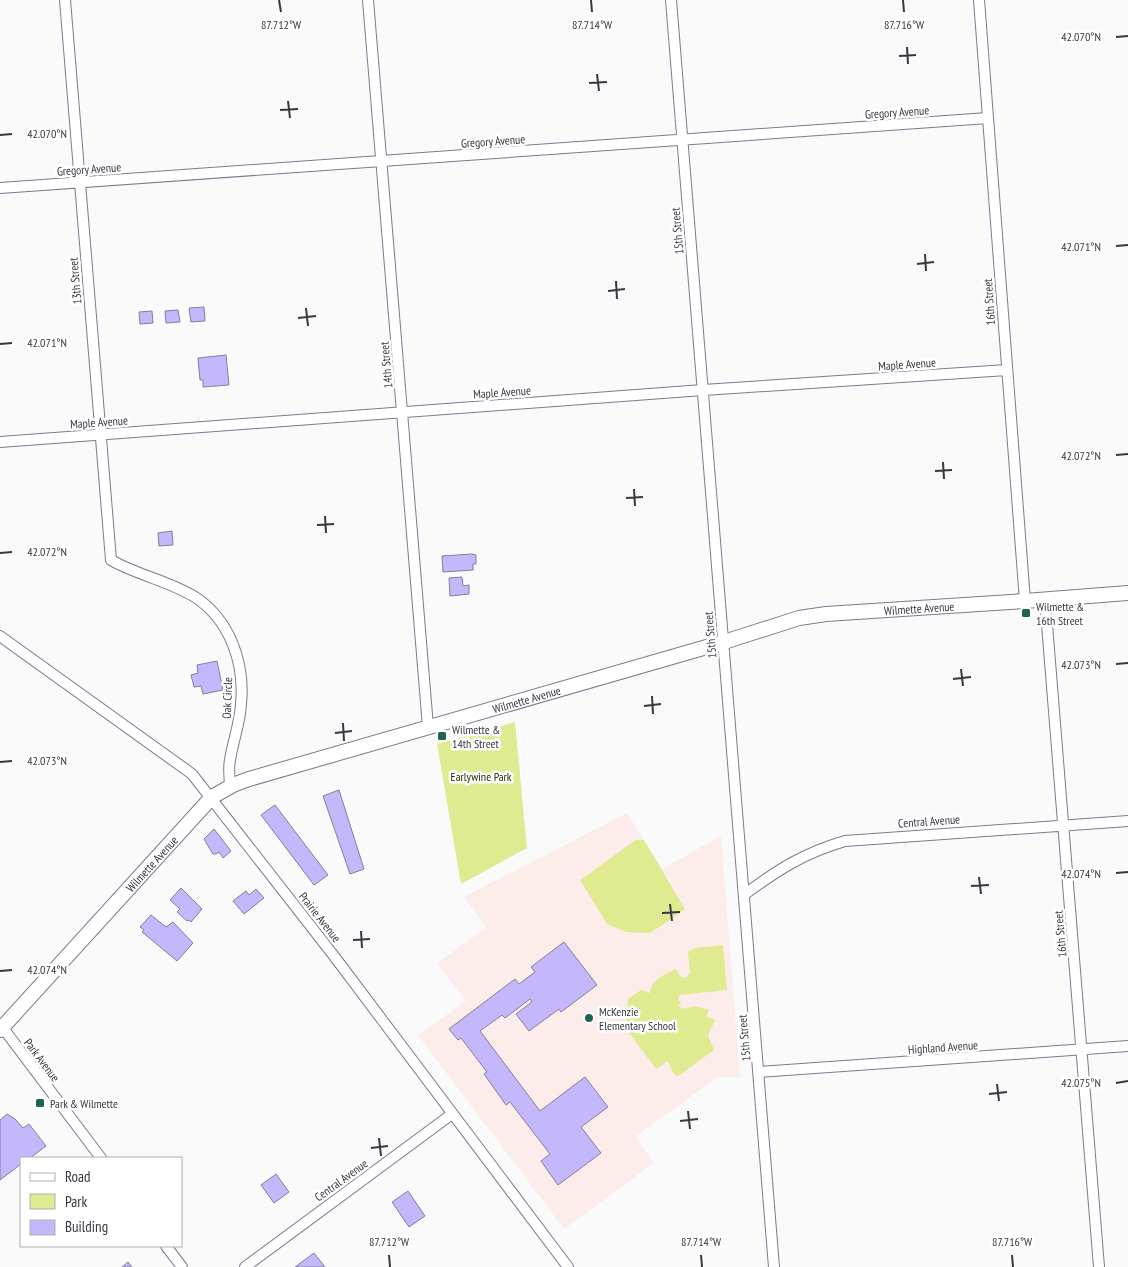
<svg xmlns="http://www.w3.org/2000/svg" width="1128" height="1267" font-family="'PT Sans Narrow',sans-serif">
<rect width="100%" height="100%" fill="#fafafa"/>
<!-- education -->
<path fill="#fcecea" d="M627,813L662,869L721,836L740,1077H718L635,1137L654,1163L564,1229L418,1035L466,1001L437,963L486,928L464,897Z"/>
<!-- green -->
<path fill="#e0eb91" d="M515,722L527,848L461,884L437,744Z
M636,840H644L685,909L667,922L650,933L626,932L607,924L580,880Z
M723,945L727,990L680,995L678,998L681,1003L678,1005L682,1009L695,1006L709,1010L706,1016L715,1020L708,1035L714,1050L677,1077L672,1071L668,1061L656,1069L626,1028L628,999L641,990L650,993C652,979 664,975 676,969L682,978L687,977L690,973L688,952L695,948Z"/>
<!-- building -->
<path fill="#c4b7fc" stroke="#837f99" d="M204,307L205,321L191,322L189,308Z
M178,310L180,322L166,323L165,311Z
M152,311L153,323L140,324L139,312Z
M226,355L229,385L203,387V380H200L198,358Z
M172,531L173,545L159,546L158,533Z
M472,554L476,555V564H473V570L443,572L442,556Z
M462,577L463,586L469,585V594L450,596L449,578Z
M217,661L223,690L203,694L201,686L194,687L191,675L198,673L197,665Z
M339,790L364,869L350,874L323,796Z
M275,805L328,875L314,885L261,815Z
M214,829L231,851L223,858L219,852L216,854H213L204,839Z
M181,888L202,909L191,922L189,920L187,921L177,912L180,909L170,900Z
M256,889L264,898L244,914L233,901L246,891L249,895Z
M151,915L166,927L173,922L193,943L177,961L142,932L144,930L140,927Z
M564,942L597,985L561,1012L559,1009L529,1031L516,1014L532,1002L530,999L505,1018L502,1015L480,1031L540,1111L585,1077L608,1107L581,1127L601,1153L558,1185L541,1161L550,1154L510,1102L506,1105L484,1074L487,1072L461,1038L458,1040L449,1029L515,979L519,984L535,972L531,967Z
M7,1114L15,1119L23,1128L29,1124L46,1146L30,1158H21V1164L0,1180V1120Z
M276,1174L289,1192L274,1203L261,1185Z
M408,1191L425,1216L409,1227L392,1202Z
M314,1253L325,1267H295Z
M128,1262L132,1267H122Z"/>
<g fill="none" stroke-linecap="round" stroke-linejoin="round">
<!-- minor casing -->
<g stroke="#7e7992" stroke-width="12">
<path id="minor" d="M65,0L111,560C137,575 169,581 195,597C230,620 245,663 241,704C240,723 233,741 230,760C228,769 230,778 230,787
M368,0L428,727
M671,0L774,1267
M979,0L1025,601
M0,188L988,118
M0,442L703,390L1007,370
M1045,600L1099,1267
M0,636L192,774L334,956L568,1267
M745,894C779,869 804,853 845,841L1128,821
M0,1024L101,1158
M759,1072L1128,1046
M166,1246L182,1267
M245,1267L452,1114"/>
</g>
<!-- tertiary casing -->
<g stroke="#7e7992" stroke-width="16">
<g id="tertiary">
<path id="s1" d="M0,1030L212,797L233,785L249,779L724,642L799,618L826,614L1025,601L1128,593"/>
</g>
</g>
<!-- minor -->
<use href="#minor" stroke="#fff" stroke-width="10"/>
<!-- tertiary -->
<use href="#tertiary" stroke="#fff" stroke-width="14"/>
</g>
<!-- ticks -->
<path fill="none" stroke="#383641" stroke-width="2" d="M279,0L281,12M591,0L592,12M903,0L904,12M1116,37L1128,36M907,47L908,64M899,56L916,55M597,74L599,91M589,83L607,82M288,101L290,118M280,110L298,109M0,135L12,134M1116,246L1128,245M925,254L926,271M917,264L934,262M616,281L617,299M608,291L625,289M306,308L308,326M298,318L316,316M0,344L12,343M1116,455L1128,454M943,462L944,479M935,471L952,470M634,489L635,506M626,498L643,497M325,516L326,533M317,525L334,524M0,553L12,552M1116,664L1128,663M961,669L963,686M953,679L971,677M652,696L653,714M644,706L661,704M343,723L344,741M335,733L352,731M0,762L12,761M1116,873L1128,872M979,877L981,894M971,886L989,885M670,904L672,921M662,913L680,912M361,931L362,948M353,940L370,939M0,971L12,970M1116,1083L1128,1081M997,1084L999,1101M989,1094L1007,1092M688,1111L690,1129M680,1121L698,1119M379,1138L381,1156M371,1148L388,1146M389,1255L390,1267M701,1255L702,1267M1012,1255L1013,1267"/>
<!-- markers -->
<g fill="#1f6353" stroke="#fff" stroke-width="2">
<rect x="1021" y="608" width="10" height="10" rx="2.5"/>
<rect x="437" y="731" width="10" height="10" rx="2.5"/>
<circle cx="589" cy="1018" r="5"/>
<rect x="35" y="1098" width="10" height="10" rx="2.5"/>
</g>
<g text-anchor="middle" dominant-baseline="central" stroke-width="5" stroke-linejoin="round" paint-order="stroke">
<!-- street labels -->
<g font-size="12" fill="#383641" stroke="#fff">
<text transform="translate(897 112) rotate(-4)">Gregory Avenue</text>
<text transform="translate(493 141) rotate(-4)">Gregory Avenue</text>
<text transform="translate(89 169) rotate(-4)">Gregory Avenue</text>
<text transform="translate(677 231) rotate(-95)">15th Street</text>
<text transform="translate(75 281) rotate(-95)">13th Street</text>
<text transform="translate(989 302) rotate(-94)">16th Street</text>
<text transform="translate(907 364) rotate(-4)">Maple Avenue</text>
<text transform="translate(386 365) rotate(-95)">14th Street</text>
<text transform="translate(502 392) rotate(-4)">Maple Avenue</text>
<text transform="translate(99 422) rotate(-4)">Maple Avenue</text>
<text stroke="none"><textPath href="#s1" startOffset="1050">Wilmette Avenue</textPath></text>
<text transform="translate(710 635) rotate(-95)">15th Street</text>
<text transform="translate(227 698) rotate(-88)">Oak Circle</text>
<text stroke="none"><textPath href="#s1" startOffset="645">Wilmette Avenue</textPath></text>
<text transform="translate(929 821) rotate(-4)">Central Avenue</text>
<text stroke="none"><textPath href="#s1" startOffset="225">Wilmette Avenue</textPath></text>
<text transform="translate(320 917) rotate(52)">Prairie Avenue</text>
<text transform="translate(1060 934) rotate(-95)">16th Street</text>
<text transform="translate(744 1038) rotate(-95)">15th Street</text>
<text transform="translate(943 1047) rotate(-4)">Highland Avenue</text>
<text transform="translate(42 1060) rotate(53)">Park Avenue</text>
<text transform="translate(341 1180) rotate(-36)">Central Avenue</text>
</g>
<!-- poi labels -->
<g font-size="12" fill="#383641" stroke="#fff" text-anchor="start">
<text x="1036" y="606">Wilmette &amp;<tspan x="1036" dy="14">16th Street</tspan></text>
<text x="452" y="729">Wilmette &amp;<tspan x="452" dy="14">14th Street</tspan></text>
<text x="599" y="1011">McKenzie<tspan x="599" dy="14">Elementary School</tspan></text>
<text x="50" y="1103">Park &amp; Wilmette</text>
</g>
<!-- park labels -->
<g font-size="12" fill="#292c03" stroke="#fff">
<text x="481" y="776">Earlywine Park</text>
</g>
</g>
<g font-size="12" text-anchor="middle" fill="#383641" stroke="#fff" stroke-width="5" stroke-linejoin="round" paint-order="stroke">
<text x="281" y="29">87.712°W</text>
<text x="592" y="29">87.714°W</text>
<text x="904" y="29">87.716°W</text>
<text x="1081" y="41">42.070°N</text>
<text x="47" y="138">42.070°N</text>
<text x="1081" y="251">42.071°N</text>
<text x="47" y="347">42.071°N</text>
<text x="1081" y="460">42.072°N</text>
<text x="47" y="556">42.072°N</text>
<text x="1081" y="669">42.073°N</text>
<text x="47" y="765">42.073°N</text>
<text x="1081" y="878">42.074°N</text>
<text x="47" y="974">42.074°N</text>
<text x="1081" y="1087">42.075°N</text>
<text x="389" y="1246">87.712°W</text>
<text x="701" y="1246">87.714°W</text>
<text x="1012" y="1246">87.716°W</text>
</g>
<!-- legend -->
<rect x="20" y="1157" width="162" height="90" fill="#ffffff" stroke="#afafb3"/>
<rect x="30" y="1173" width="25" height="8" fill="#ffffff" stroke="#afafb3"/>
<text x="65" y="1182" font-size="15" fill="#383641">Road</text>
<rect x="30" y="1194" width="25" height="15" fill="#e0eb91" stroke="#afafb3"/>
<text x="65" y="1207" font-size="15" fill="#383641">Park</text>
<rect x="30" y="1220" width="25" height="15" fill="#c4b7fc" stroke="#afafb3"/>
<text x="65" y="1232" font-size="15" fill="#383641">Building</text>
</svg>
